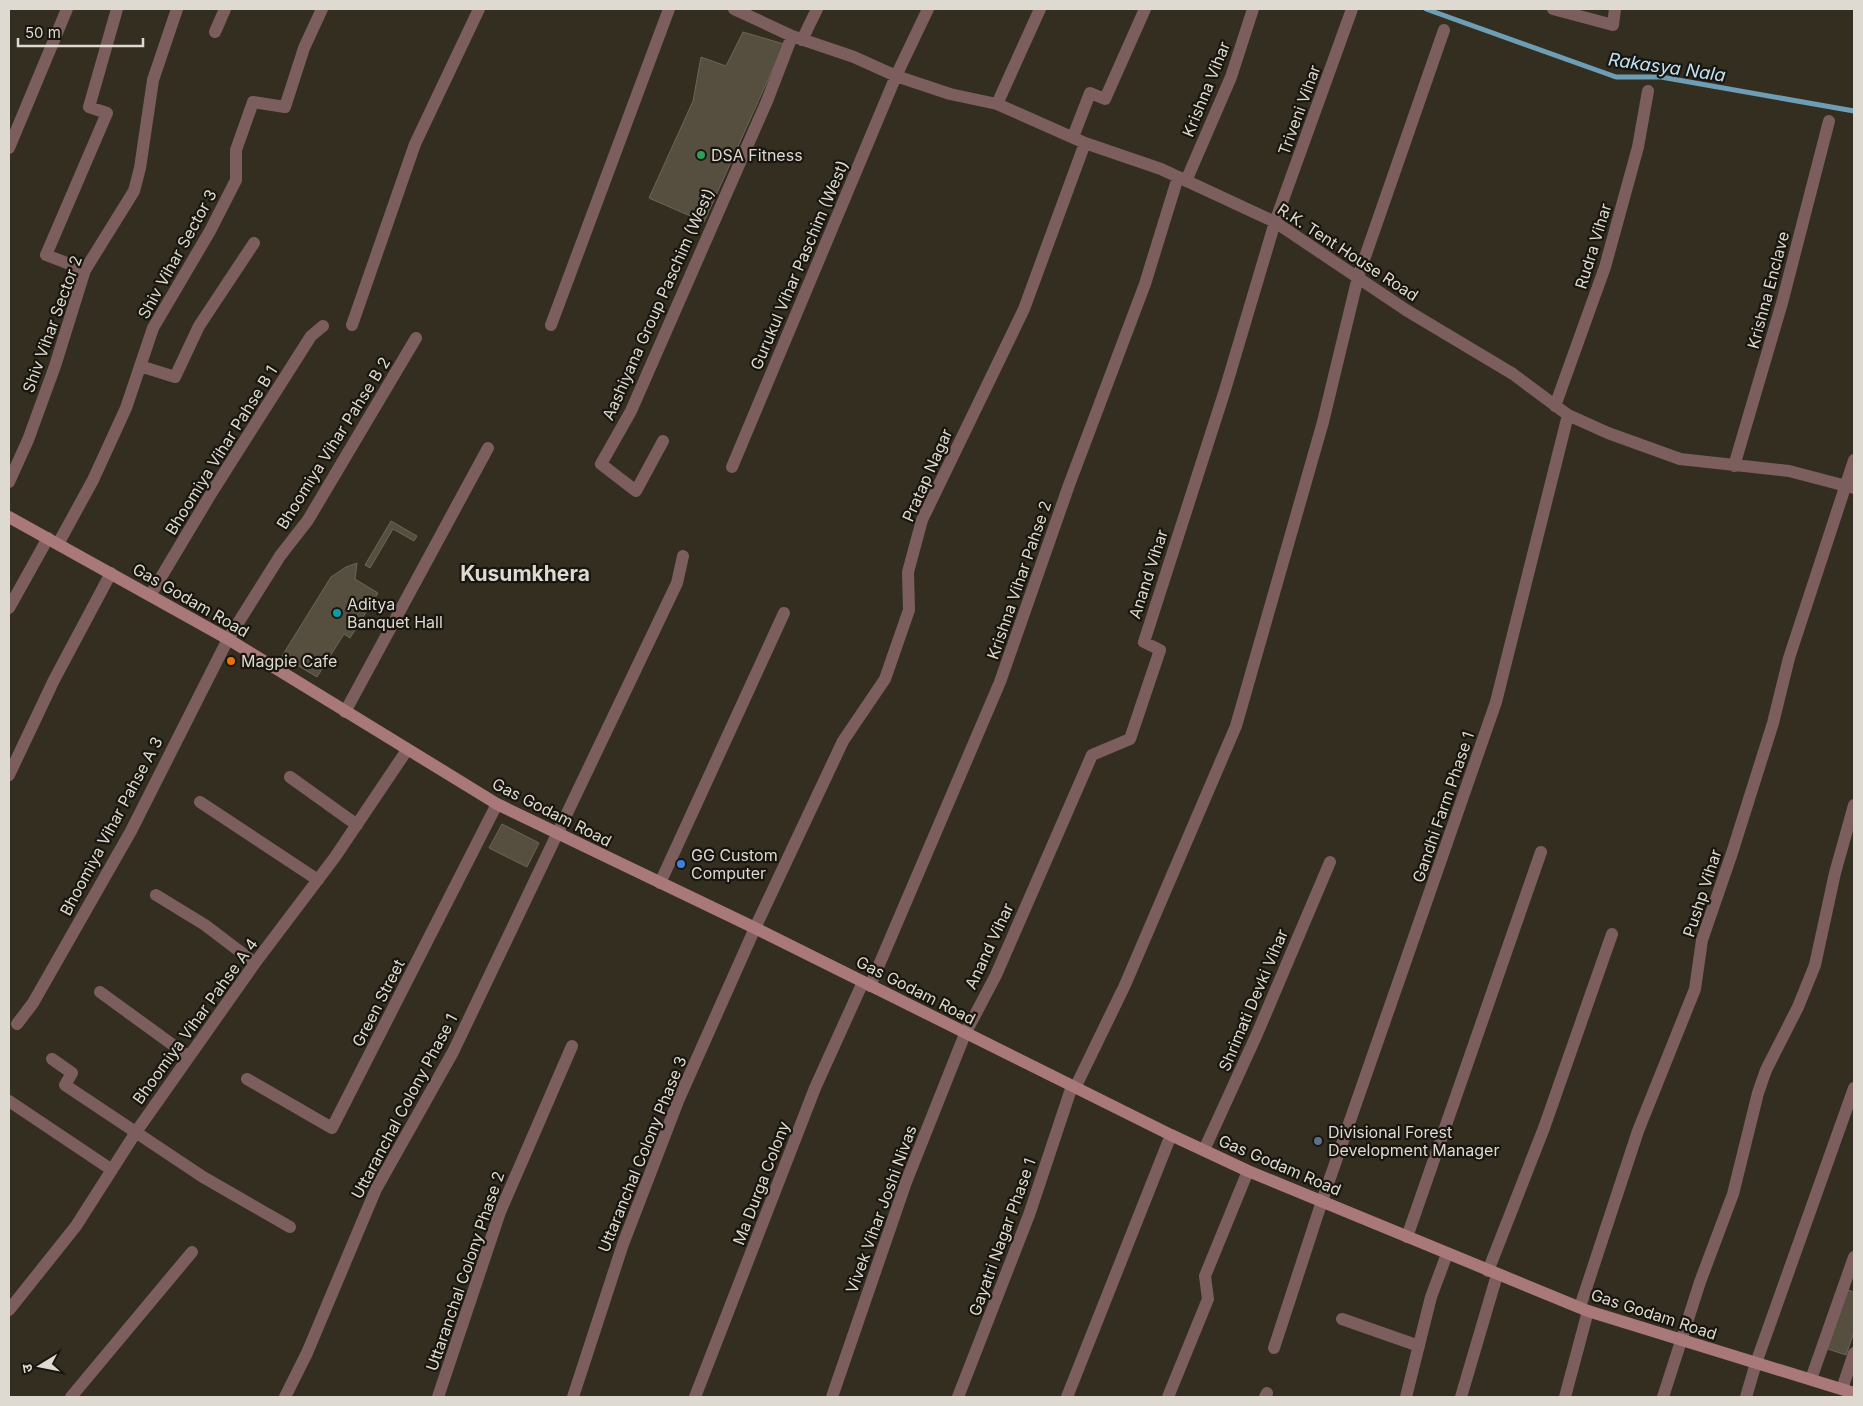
<svg xmlns="http://www.w3.org/2000/svg" width="1863" height="1406" font-family="Inter,'Noto Sans Devanagari',sans-serif">
<rect width="100%" height="100%" fill="#342e20"/>
<g fill="none" stroke-linecap="round" stroke-linejoin="round">
<!-- stream -->
<path stroke="#6d9eb5" stroke-width="5" d="M1426,9L1616,77H1661L1854,111"/>
</g>
<!-- building -->
<path fill="#564f40" stroke="#6c6555" d="M743,32L784,44L704,222L649,198L693,101L701,57L726,66Z
M391,521L417,536L414,541L393,529L370,568L365,565Z
M357,563L355,579L378,593L350,638L344,634L317,677L282,656L331,577L346,567Z
M502,824L539,843L527,867L489,848Z
M1845,1289L1854,1292V1332L1846,1355L1825,1348Z"/>
<g fill="none" stroke-linecap="round" stroke-linejoin="round">
<!-- street -->
<path stroke="#7d5e5e" stroke-width="12" d="M734,9L792,36L854,57L896,76L950,94L997,104L1085,143L1161,169L1275,222L1406,310L1513,374L1568,415L1608,433L1680,459L1789,471L1854,488
M1553,9L1613,25L1615,9
M215,32L225,9
M802,40L817,9
M997,104L1040,9
M1073,137L1090,93L1105,99L1145,9
M9,148L67,9
M1186,181L1231,77L1253,9
M85,270L46,255L107,113L89,107L117,9
M352,325L415,144L479,9
M551,325L669,9
M140,366L175,377L199,326L254,243
M1555,406L1605,267L1638,147L1648,91
M663,441L636,491L601,464L631,411L767,101L792,36
M1734,466L1782,303L1829,121
M732,467L896,76L928,9
M9,482L28,440L55,366L85,270L134,191L140,168L153,80L177,9
M58,544L93,480L126,408L153,328L210,231L236,180V150L253,102L285,107L304,48L322,9
M151,594L212,492L311,336L323,326
M9,608L48,538
M345,712L488,448
M9,775L54,680L111,573
M290,777L357,825
M200,802L318,880
M660,883L784,613
M156,895L205,925L255,963
M870,986L1000,682L1069,485L1145,284L1178,177
M100,992L188,1056
M17,1024L33,1003L131,831L228,639L280,556L308,520L416,338
M52,1059L72,1073L65,1085L203,1177L290,1227
M247,1079L332,1128L497,804
M1075,1088L1125,985L1236,726L1323,422L1358,277L1444,30
M9,1101L112,1170
M1204,1150L1257,1034L1330,862
M1407,1237L1541,852
M1488,1271L1544,1128L1612,934
M1580,1307L1638,1131L1695,989L1702,940L1732,853L1773,723L1789,658L1854,460
M9,1310L76,1226L136,1132L255,963L335,857L407,750
M1342,1319L1419,1346
M1274,1348L1322,1201L1496,702L1568,415
M1811,1379L1854,1257
M1842,1389L1854,1353
M71,1397L192,1252
M285,1397L307,1353L376,1189L453,1052L677,583L683,556
M438,1397L500,1212L572,1046
M573,1397L623,1244L678,1101L755,928L843,741L885,679L909,610L908,572L922,520L1024,309L1085,143
M695,1397L815,1088L863,982
M832,1397L906,1182L965,1034L996,975L1092,755L1130,739L1160,650L1144,642L1225,390L1275,222L1352,9
M958,1397L1029,1215L1072,1086
M1067,1397L1171,1135
M1168,1397L1208,1299L1205,1276L1248,1171
M1265,1397L1267,1393
M1406,1397L1431,1297L1447,1254
M1461,1397L1497,1275
M1565,1397L1588,1311
M1663,1397L1700,1282L1733,1194L1758,1093L1766,1070L1798,1007L1815,965L1835,873L1854,805
M1746,1397L1756,1363L1854,1088"/>
<!-- secondary -->
<path stroke="#a97878" stroke-width="12" d="M9,517L228,639L497,804L755,928L1171,1135L1248,1171L1588,1311L1854,1393"/>
</g>
<!-- markers -->
<circle fill="#2e9e5b" stroke="#191610" stroke-width="2" cx="701" cy="155" r="5"/>
<circle fill="#0f9aa8" stroke="#191610" stroke-width="2" cx="337" cy="613" r="5"/>
<circle fill="#e8710a" stroke="#191610" stroke-width="2" cx="231" cy="661" r="5"/>
<circle fill="#3f7fe0" stroke="#191610" stroke-width="2" cx="681" cy="864" r="5"/>
<circle fill="#5c6f8a" stroke="#191610" stroke-width="2" cx="1318" cy="1141" r="5"/>
<g text-anchor="middle" dominant-baseline="central" stroke-width="4.5" stroke-linejoin="round" paint-order="stroke">
<!-- street labels -->
<g font-size="16" fill="#dedad1" stroke="#191610">
<text transform="translate(1206 89) rotate(-68)">Krishna Vihar</text>
<text transform="translate(1299 110) rotate(-70)">Triveni Vihar</text>
<text transform="translate(1593 246) rotate(-73)">Rudra Vihar</text>
<text transform="translate(1348 252) rotate(33)">R.K. Tent House Road</text>
<text transform="translate(177 254) rotate(-61)">Shiv Vihar Sector 3</text>
<text transform="translate(799 265) rotate(-67)">Gurukul Vihar Paschim (West)</text>
<text transform="translate(1768 290) rotate(-75)">Krishna Enclave</text>
<text transform="translate(658 304) rotate(-66)">Aashiyana Group Paschim (West)</text>
<text transform="translate(52 324) rotate(-70)">Shiv Vihar Sector 2</text>
<text transform="translate(333 443) rotate(-58)">Bhoomiya Vihar Pahse B 2</text>
<text transform="translate(221 450) rotate(-58)">Bhoomiya Vihar Pahse B 1</text>
<text transform="translate(927 475) rotate(-66)">Pratap Nagar</text>
<text transform="translate(1148 574) rotate(-72)">Anand Vihar</text>
<text transform="translate(1019 580) rotate(-71)">Krishna Vihar Pahse 2</text>
<text transform="translate(191 600) rotate(30)">Gas Godam Road</text>
<text transform="translate(1443 807) rotate(-71)">Gandhi Farm Phase 1</text>
<text transform="translate(552 812) rotate(27)">Gas Godam Road</text>
<text transform="translate(111 826) rotate(-62)">Bhoomiya Vihar Pahse A 3</text>
<text transform="translate(1702 893) rotate(-72)">Pushp Vihar</text>
<text transform="translate(989 946) rotate(-65)">Anand Vihar</text>
<text transform="translate(916 990) rotate(27)">Gas Godam Road</text>
<text transform="translate(1253 1000) rotate(-67)">Shrimati Devki Vihar</text>
<text transform="translate(378 1003) rotate(-63)">Green Street</text>
<text transform="translate(195 1021) rotate(-54)">Bhoomiya Vihar Pahse A 4</text>
<text transform="translate(404 1106) rotate(-62)">Uttaranchal Colony Phase 1</text>
<text transform="translate(642 1154) rotate(-68)">Uttaranchal Colony Phase 3</text>
<text transform="translate(1280 1165) rotate(23)">Gas Godam Road</text>
<text transform="translate(761 1183) rotate(-69)">Ma Durga Colony</text>
<text transform="translate(881 1209) rotate(-70)">Vivek Vihar Joshi Nivas</text>
<text transform="translate(1002 1237) rotate(-70)">Gayatri Nagar Phase 1</text>
<text transform="translate(465 1271) rotate(-71)">Uttaranchal Colony Phase 2</text>
<text transform="translate(1654 1314) rotate(18)">Gas Godam Road</text>
</g>
<!-- poi labels -->
<g font-size="16" fill="#dedad1" stroke="#191610" text-anchor="start">
<text x="711" y="155">DSA Fitness</text>
<text x="347" y="604">Aditya<tspan x="347" dy="18">Banquet Hall</tspan></text>
<text x="241" y="661">Magpie Cafe</text>
<text x="691" y="855">GG Custom<tspan x="691" dy="18">Computer</tspan></text>
<text x="1328" y="1132">Divisional Forest<tspan x="1328" dy="18">Development Manager</tspan></text>
</g>
<!-- water labels -->
<g font-size="18" font-style="italic" fill="#bee3f8" stroke="#191610">
<text transform="translate(1667 67) rotate(8)">Rakasya Nala</text>
</g>
<!-- district labels -->
<g font-size="21" font-weight="bold" fill="#dedad1" stroke="#191610">
<text x="525" y="573">Kusumkhera</text>
</g>
</g>
<!-- border -->
<rect width="1863" height="1406" fill="none" stroke="#dedad1" stroke-width="20"/>
<!-- north arrow -->
<g transform="translate(40 1366) rotate(260)" stroke="#191610" stroke-width="4" paint-order="stroke">
<path d="M0-4L9 19L0 12L-9 19Z" fill="#dedad1"/>
<text y="-8" font-size="14" font-weight="bold" text-anchor="middle" fill="#dedad1">उ</text>
</g>
<!-- scale -->
<path d="M18 38v8h125v-8" fill="none" stroke="#dedad1" stroke-width="2.5"/>
<text x="25" y="38" font-size="15" fill="#dedad1" stroke="#191610" stroke-width="4" paint-order="stroke">50 m</text>
</svg>
